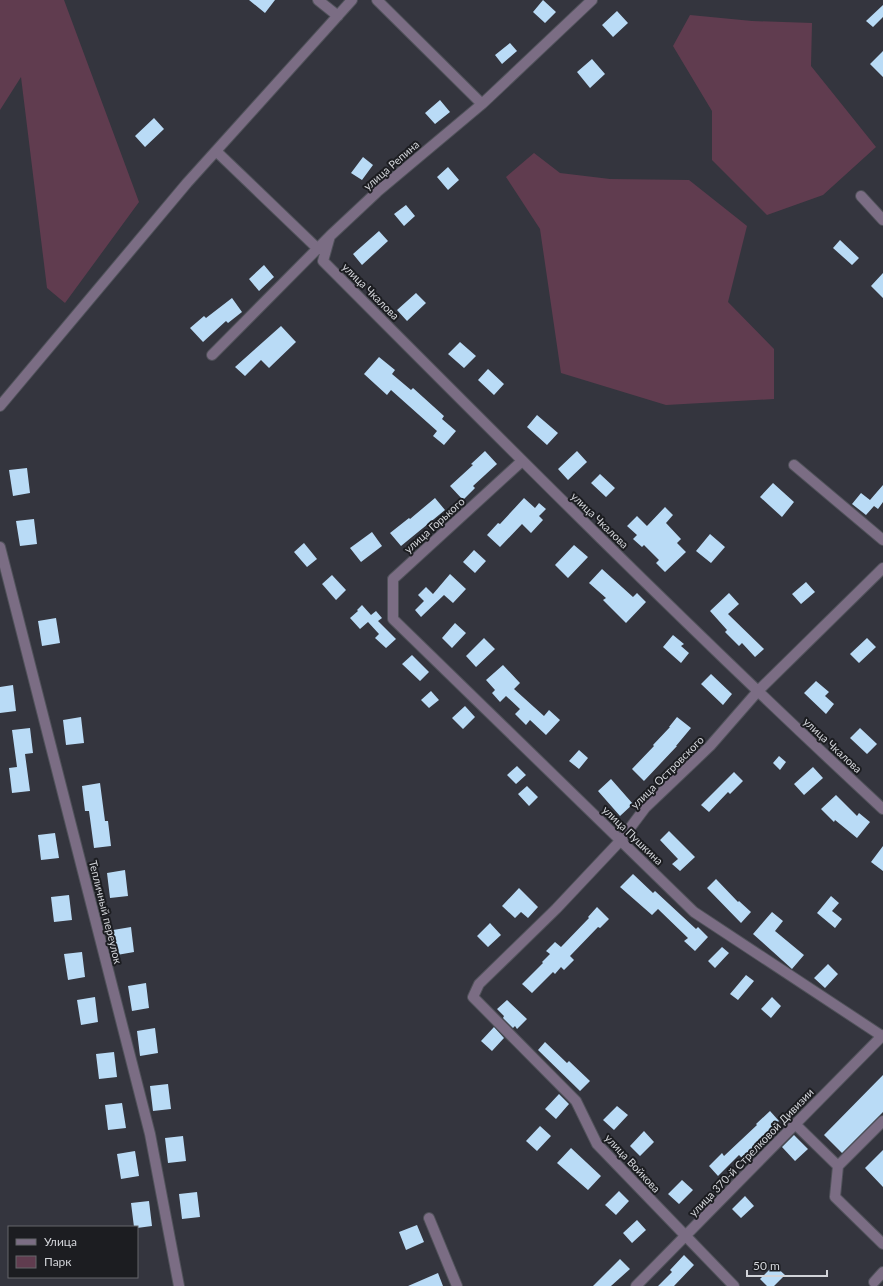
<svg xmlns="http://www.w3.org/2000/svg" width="883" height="1286" font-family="Lato,sans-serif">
<rect width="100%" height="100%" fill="#34353e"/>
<!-- green -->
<path fill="#603c4f" d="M0,0H64L139,202L65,303L47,288L21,77L0,110Z
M690,15L752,21L812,23L811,66L876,147L823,195L767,215L712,160V111L673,46Z
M534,153L560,173L610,179L689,180L747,226L728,302L774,349V399L666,405L561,373L540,229L506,177Z"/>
<!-- building -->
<path fill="#b9dbf6" d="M249,0H275L265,13Z
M543,0L556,12L545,23L533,12Z
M883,5V17L873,27L866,21Z
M617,11L628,23L613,37L602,25Z
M510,43L517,51L502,64L495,55Z
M883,51V77L870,64Z
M592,59L605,74L590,88L577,72Z
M440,100L450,112L435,124L425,113Z
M154,118L164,129L145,147L135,136Z
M363,157L373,165L362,180L351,173Z
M448,167L459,180L448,190L437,177Z
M406,205L415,216L404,226L394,214Z
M379,231L388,241L362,265L353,254Z
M840,240L859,258L852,265L833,248Z
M264,265L274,277L259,291L249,279Z
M883,273V298L871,286Z
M416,293L426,303L407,321L397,310Z
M232,298L242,312L228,323L226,321L203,342L190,328L204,316L206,318Z
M281,326L296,342L269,368L261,360L245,376L235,367Z
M460,342L476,356L464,368L448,354Z
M379,357L395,370L392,374L411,390L413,388L444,416L442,419L456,431L444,445L433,436L437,431L391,390L387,395L364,374Z
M488,369L504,384L494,395L478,380Z
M537,415L558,433L547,445L527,427Z
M485,451L497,464L473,486L475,488L463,500L450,486L473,465L471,464Z
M577,451L587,462L568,480L558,469Z
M27,468L30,493L13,496L9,470Z
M600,474L615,488L606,497L591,483Z
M773,483L794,502L782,517L760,497Z
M883,485V502L878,509L874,506L866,515L852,504L861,493L870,500Z
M435,498L445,510L401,546L390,533L409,518L410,519Z
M524,498L535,508L539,503L546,509L539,516L543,520L531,533L522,524L500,547L487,535L498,523L500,524Z
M665,507L673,515L666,523L681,539L677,543L686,552L665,572L656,563L659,560L644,545L642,547L633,539L637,535L627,526L637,516L647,526Z
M34,519L37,544L20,546L16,521Z
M372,532L382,546L361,562L350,548Z
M710,534L725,547L711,563L696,551Z
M304,543L317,559L307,567L294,552Z
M574,545L588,557L568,578L555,565Z
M474,550L486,561L475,573L463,562Z
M602,569L633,597L637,593L646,602L626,623L603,600L606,598L589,583Z
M450,574L466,589L453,603L444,595L421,617L415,610L424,601L418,595L426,587L433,594Z
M332,575L346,590L336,600L322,584Z
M806,582L815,592L801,604L792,594Z
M729,593L739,604L728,614L764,649L755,657L742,643L739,646L725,632L727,630L710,611Z
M362,605L371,615L376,611L382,618L378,621L396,639L386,648L375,638L379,634L368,622L360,629L350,618L358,611L357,610Z
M56,618L60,643L42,646L38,621Z
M455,623L466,633L452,648L442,638Z
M673,635L684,644L681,646L689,653L681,663L663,647Z
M484,638L495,649L476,667L466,656Z
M867,638L876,647L859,663L850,654Z
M412,655L429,672L420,681L402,664Z
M503,665L520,683L514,689L544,716L549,710L560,720L546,735L530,720L526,725L515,714L520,709L506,696L500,702L492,693L495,690L486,680Z
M711,674L732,694L723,705L701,684Z
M816,681L829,692L825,696L834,704L826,714L804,693Z
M13,685L16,711L0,713V687Z
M431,691L439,700L429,708L421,700Z
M465,706L475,717L463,729L452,718Z
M81,717L84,743L66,745L63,720Z
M677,717L691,728L676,746H677L644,781L632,769L654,746L653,745L670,727H669Z
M30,728L33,753L25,754L30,791L12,793L9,768L17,767L12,730Z
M860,728L877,744L867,754L850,738Z
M579,750L588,758L579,769L569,761Z
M779,756L786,762L780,770L773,763Z
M517,766L526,775L516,784L507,775Z
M813,767L823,778L804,795L794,784Z
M734,772L743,781L730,794L728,792L709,812L701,805Z
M611,779L633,804L620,816L598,791Z
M100,783L105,821H108L111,846L94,848L89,811H85L82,786Z
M527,786L538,797L529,806L518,794Z
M836,795L857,816L859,813L870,822L857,838L835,820L834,822L821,809Z
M669,831L695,857L680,871L672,864L678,859L660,840Z
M55,833L59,858L41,860L38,835Z
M883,846V871L871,862Z
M125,870L128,896L110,898L107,873Z
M633,874L653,893L655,891L696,929L698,927L708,937L695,951L684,941L688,938L658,909L652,915L620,887Z
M716,879L738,902L739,901L751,912L741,923L707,888Z
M519,888L538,907L528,918L521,912L515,918L502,906Z
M69,895L72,920L54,922L51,897Z
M831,896L839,903L832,911L842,919L835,928L817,913Z
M597,907L609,919L600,928L598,927L570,956L574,960L564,970L561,967L555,974L553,972L532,993L522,984L543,963L542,962L550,954L546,951L555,942L561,947L589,918L588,917Z
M772,912L783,921L775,931L804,955L792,969L753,934Z
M490,923L501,935L488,947L477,936Z
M131,927L134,952L117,955L113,930Z
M722,947L729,953L715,968L708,961Z
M82,952L85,977L68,980L64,954Z
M828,964L838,974L825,988L814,978Z
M746,975L754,981L738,1000L730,994Z
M146,983L149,1008L132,1011L128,986Z
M95,997L98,1022L81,1025L77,1000Z
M772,997L781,1006L771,1018L761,1009Z
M507,1000L527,1019L517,1029L515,1026L513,1028L503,1018L504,1016L497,1009Z
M494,1027L504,1038L492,1051L481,1041Z
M155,1028L158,1053L140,1056L137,1031Z
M545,1042L567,1063L569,1061L590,1081L580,1091L538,1050Z
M114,1052L117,1077L99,1079L96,1054Z
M883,1075V1112L842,1153L824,1135Z
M168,1084L171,1109L153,1111L150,1086Z
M559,1094L569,1104L556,1119L545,1109Z
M122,1103L126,1128L108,1130L105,1105Z
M617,1106L628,1115L614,1130L603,1120Z
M770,1111L779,1121L754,1144L755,1145L742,1158L739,1155L718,1176L709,1166L722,1153L724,1156L757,1125L756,1124Z
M540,1126L551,1136L537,1151L526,1141Z
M644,1131L654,1142L640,1156L630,1146Z
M794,1135L808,1149L795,1161L782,1147Z
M183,1136L186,1161L168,1163L165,1138Z
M571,1148L601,1176L588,1190L557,1163Z
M883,1150V1187L865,1168Z
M135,1151L139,1176L121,1179L117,1154Z
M682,1180L693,1190L679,1204L668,1194Z
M619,1191L629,1201L616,1215L605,1205Z
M197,1192L200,1217L182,1219L179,1194Z
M745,1196L754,1206L741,1218L732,1209Z
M149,1201L152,1226L137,1228V1227H134L131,1203Z
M637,1220L646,1230L632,1243L623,1233Z
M417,1225L424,1242L406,1250L399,1232Z
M684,1255L694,1265L674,1286H658L672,1272L670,1270Z
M620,1259L630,1269L611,1286H593Z
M774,1265L785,1275L774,1286H767L760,1279Z
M438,1273L443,1286H408Z"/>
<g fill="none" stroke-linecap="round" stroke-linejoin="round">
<!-- minor casing -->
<g stroke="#50525a" stroke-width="12">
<path id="minor" d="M318,0L338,16
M377,0L482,104
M216,151L318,249
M861,196L883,220
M330,236L323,261C507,446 691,631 883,809
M212,355L330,236L377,192L482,104L592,0
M0,406L187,183L352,0
M522,461L393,579V619L694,912L882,1036
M794,465L883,540
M0,547L150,1134L179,1286
M795,1124L838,1166L883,1121
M838,1166L835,1197L883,1244
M429,1218L457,1286
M874,1282L883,1272
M636,1286L883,1035
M734,1286L597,1144L576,1101L473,997L479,984L556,909L621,840L645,808L710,746L758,691L883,568"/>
</g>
<!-- minor -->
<use href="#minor" stroke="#7b6d84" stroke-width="10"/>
</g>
<g text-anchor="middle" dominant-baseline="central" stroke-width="4" stroke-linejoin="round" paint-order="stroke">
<!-- street labels -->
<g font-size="11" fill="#d2d4d9" stroke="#1c1d21">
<text transform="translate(391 165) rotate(-41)">улица Репина</text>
<text transform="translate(371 291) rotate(45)">улица Чкалова</text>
<text transform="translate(600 520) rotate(44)">улица Чкалова</text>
<text transform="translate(434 525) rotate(-42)">улица Горького</text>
<text transform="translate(833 745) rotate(43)">улица Чкалова</text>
<text transform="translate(667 772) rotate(-45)">улица Островского</text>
<text transform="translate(633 835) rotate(44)">улица Пушкина</text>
<text transform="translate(106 912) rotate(76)">Тепличный переулок</text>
<text transform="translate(751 1152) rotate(-46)">улица 370-й Стрелковой Дивизии</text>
<text transform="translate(633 1163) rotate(47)">улица Войкова</text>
</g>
</g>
<!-- legend -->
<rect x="8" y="1226" width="130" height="52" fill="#1c1d21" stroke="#65666b"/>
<rect x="16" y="1239" width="20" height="6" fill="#7b6d84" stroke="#65666b"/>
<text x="44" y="1246" font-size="12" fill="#d2d4d9">Улица</text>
<rect x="16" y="1256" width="20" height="12" fill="#603c4f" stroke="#65666b"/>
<text x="44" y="1266" font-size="12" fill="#d2d4d9">Парк</text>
<!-- scale -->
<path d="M747 1270v6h80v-6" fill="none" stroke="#d2d4d9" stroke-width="2"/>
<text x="753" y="1270" font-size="12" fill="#d2d4d9" stroke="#1c1d21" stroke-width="3" paint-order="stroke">50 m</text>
</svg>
